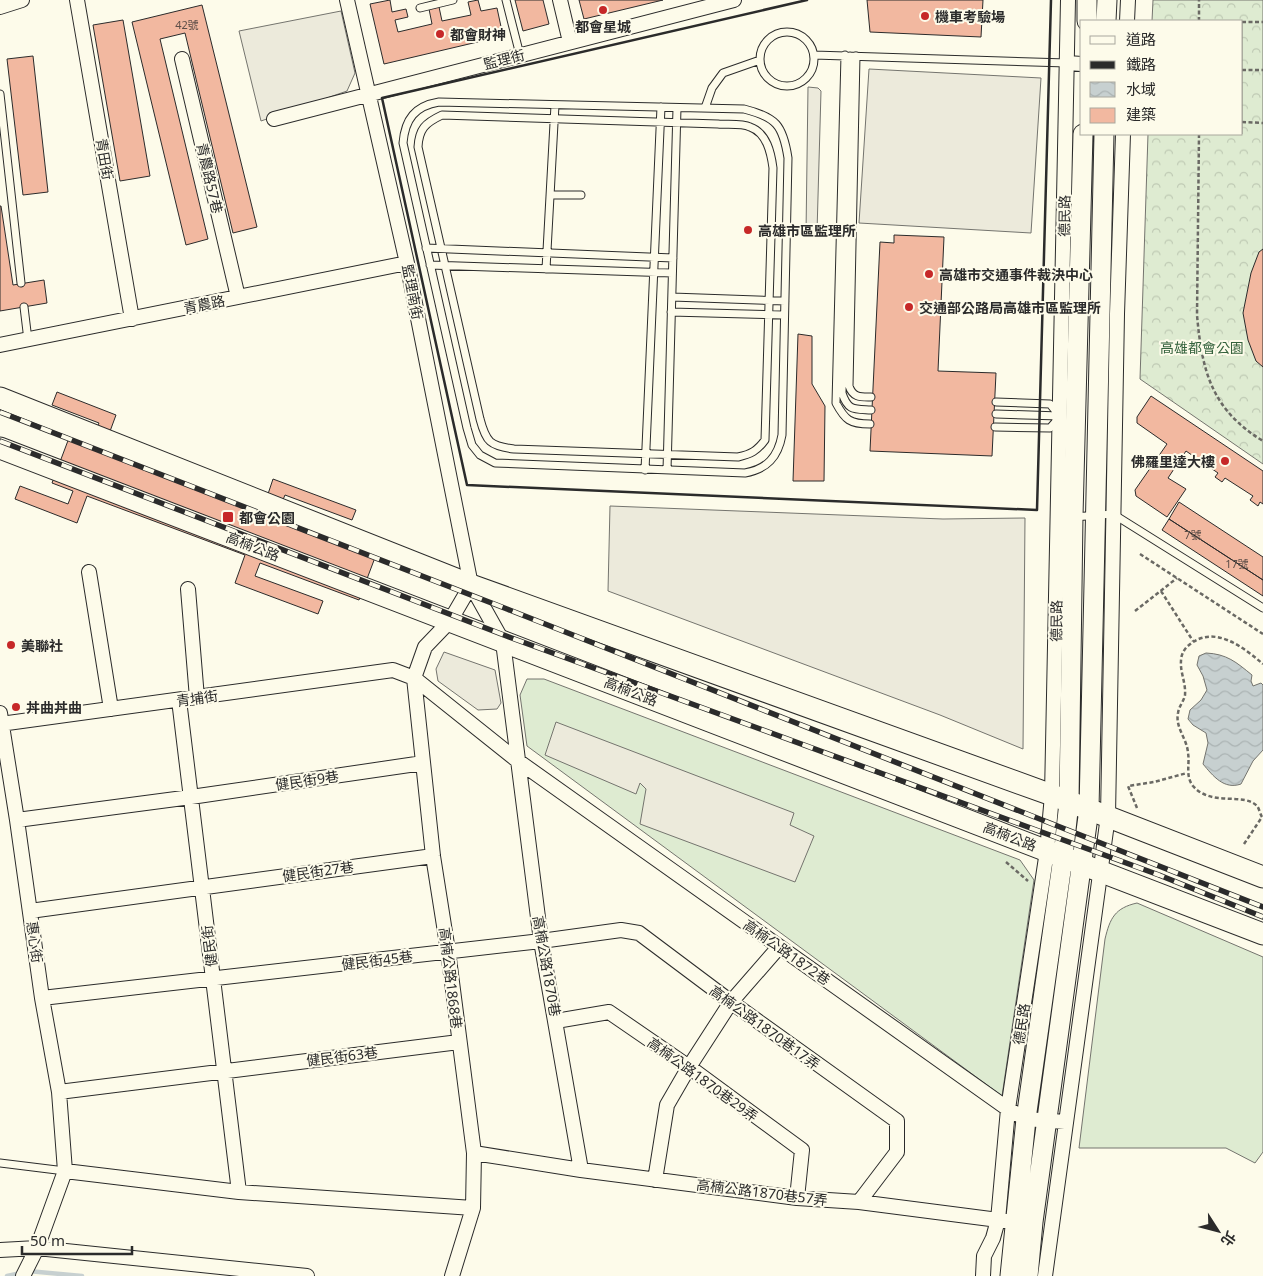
<svg xmlns="http://www.w3.org/2000/svg" width="1263" height="1276" font-family="'Noto Sans','Noto Sans TC',sans-serif">
<defs>
<pattern id="forest-crowns" width="20" height="18" patternUnits="userSpaceOnUse" patternTransform="scale(1.25)"><rect width="20" height="18" fill="#deebd1"/><path d="M2 6a3 3 0 1 1 6 0M12 15a3 3 0 1 1 6 0" fill="none" stroke="#bfcab4"/></pattern>
<pattern id="water-waves" width="16" height="10" patternUnits="userSpaceOnUse" patternTransform="scale(1.25)"><rect width="16" height="10" fill="#c7d0d0"/><path d="M0 5q4-4 8 0t8 0" fill="none" stroke="#abb3b3"/></pattern>
</defs>
<rect width="100%" height="100%" fill="#fdfbea"/>
<!-- grass -->
<path fill="#deebd1" stroke="#74746e" d="M527,679H544L1020,860L1034,880L1002,1096L527,746L520,695Z
M1137,903L1263,957V1152L1255,1163L1226,1148H1079L1105,939C1110,918 1115,908 1137,903Z"/>
<!-- forest -->
<path fill="url(#forest-crowns)" stroke="#74746e" d="M1153,0H1263V464L1140,379L1148,134H1242V21H1152Z"/>
<!-- parking -->
<path fill="#eceadb" stroke="#74746e" d="M341,11L355,73L347,91L261,121L239,31Z
M869,69L1041,78L1031,233L859,223Z
M808,87L818,88L821,91L817,232L806,233Z
M610,506L943,519L1025,518L1023,749L940,715L608,591Z
M444,652L495,670L501,703L497,709L478,710L438,681L436,669Z
M556,722L794,813L790,825L814,836L795,882L640,824L646,789L640,783L636,794L545,755Z"/>
<!-- water -->
<path fill="url(#water-waves)" stroke="#74746e" d="M1206,653C1227,654 1236,662 1252,675L1251,681L1253,686L1261,683L1263,685V750L1253,761L1241,784C1224,790 1213,776 1203,764L1208,743L1206,733L1193,725L1188,719L1190,710L1201,700L1207,690L1203,676L1197,665L1199,656Z"/>
<g fill="none" stroke-linecap="round" stroke-linejoin="round">
<!-- stream -->
<path stroke="#c7d0d0" stroke-width="4.5" d="M28,1271L82,1276
M7,1276L21,1273"/>
</g>
<!-- building -->
<path fill="#f2b8a0" stroke="#2b2b2b" d="M390,0L392,12L406,9L408,17L395,20L398,32L432,24L429,9L439,7L442,21L471,15L468,2L478,0L481,11L497,8L503,36L384,64L370,4Z
M515,0H543L549,24L523,31Z
M579,0H663L584,19Z
M867,0H983L981,37L870,32Z
M202,5L257,227L233,233L185,33L160,39L208,239L186,245L132,22Z
M123,20L150,176L120,181L93,25Z
M33,56L48,192L23,195L7,59Z
M0,206H1L13,285L44,280L47,303L0,311Z
M894,235L944,237L938,371L996,373L992,456L870,451L880,242L894,243Z
M1263,249V367L1256,361L1248,340L1243,313L1251,273L1259,252Z
M798,334L812,336V384L825,406L824,481H793Z
M57,392L116,415L109,434L268,494L273,479L356,510L352,520L285,495L282,502L382,539L359,600L260,563L255,576L323,601L318,614L235,583L245,555L87,496L77,523L15,499L20,486L68,504L73,491L52,483L75,422L96,429L99,423L52,405Z
M1151,396L1263,471V504L1260,502L1258,506L1250,500L1253,496L1225,478L1222,482L1215,477L1218,473L1186,451L1168,478L1186,489L1167,517L1136,496L1135,490L1167,444L1137,423V417Z
M1179,502L1263,557V580L1169,519Z
M1169,519L1263,580V596L1162,530Z"/>
<g fill="none" stroke-linecap="round" stroke-linejoin="round">
<!-- lane casing -->
<g stroke="#2b2b2b" stroke-width="9">
<path id="lane" d="M506,0L520,55
M420,8L453,0
M760 59a27 27 0 1 1 54 0a27 27 0 1 1-54 0Z
M814,55L1067,63
M845,55L836,403C845,420 850,424 870,424
M850,56L842,393C848,411 854,409 871,410
M856,56L849,386C853,398 861,397 871,397
M0,94L21,283
M439,102L744,109C776,117 783,125 788,158L782,435C778,457 767,469 745,473L495,463L480,455L472,445L467,428L403,143C405,119 415,106 439,102Z
M705,108L712,88L723,73L760,60
M442,115L718,124C727,125 742,123 750,127C767,133 771,153 773,168L765,440C757,451 751,454 738,457L514,449C490,446 486,442 480,419L418,147C419,129 425,123 442,115Z
M550,195H581
M426,248L673,258
M430,265L672,273
M546,269L555,105
M672,297L785,301
M24,307L28,340
M671,312L784,315
M996,402L1050,404L1058,414
M996,414L1060,416
M995,427L1050,428L1058,419
M645,470L661,107
M667,470L677,108
M1073,517L1113,514L1263,608
M0,1163L65,1171"/>
</g>
<!-- street casing -->
<g stroke="#2b2b2b" stroke-width="16">
<path id="street" d="M77,0L132,319
M347,0L407,263L471,585L503,642L541,941L581,1170
M560,0L570,42
M0,7L22,0
M1127,21L1128,0
M182,59L238,297
M1067,63L1082,64
M274,119L734,0
M0,345L407,263
M89,572L111,709
M188,589L197,698
M179,700L239,1192
M0,713L17,820L42,998L59,1092L65,1171L37,1248L23,1276
M0,724L393,670L414,678L518,761L1008,1109L1026,1119L1065,1122
M17,820L191,797L423,763
M30,911L433,856
M42,998L541,941L621,930L639,933L731,1002L897,1121V1152L859,1202
M556,1021L609,1012L689,1067L802,1150L797,1198
M59,1092L459,1042
M474,1153L581,1170L797,1198L859,1202L1006,1221
M65,1171L239,1192L473,1208
M655,1180L667,1105L689,1067L731,1002L779,947
M0,1250L37,1248L307,1276
M452,1276L473,1208L474,1153L448,951L433,856L414,678L425,647L450,621L471,585
M983,1276L984,1256L993,1238L998,1220L1008,1109L1047,851L1052,795L1068,0
M1045,1276L1108,816L1117,314L1123,134"/>
</g>
<!-- secondary casing -->
<g stroke="#2b2b2b" stroke-width="21">
<path id="secondary" d="M1087,21V0
M1106,21L1107,0
M1010,1276L1026,1119L1063,857L1069,802L1073,516L1083,134
M1028,1276L1033,1222L1089,809L1104,134"/>
</g>
<!-- primary casing -->
<g stroke="#2b2b2b" stroke-width="23">
<path id="primary" d="M0,398L471,585L1052,795L1263,877
M0,448L1263,934"/>
</g>
<!-- path -->
<path stroke="#6a6964" stroke-width="2.5" stroke-dasharray="4 2.5" stroke-linecap="butt" d="M1199,21V0
M1242,22H1263
M1242,70H1263
M1242,122L1263,123
M1199,134L1197,315C1202,372 1212,410 1263,441
M1140,554L1263,634
M1161,591L1193,641
M1135,611L1177,578
M1137,808L1128,786L1154,782L1187,773
M1262,817C1260,814 1259,808 1257,806C1244,792 1211,807 1193,786C1185,776 1190,764 1188,753C1187,738 1175,728 1178,713C1179,706 1184,701 1185,695C1186,683 1180,672 1181,661C1181,654 1185,648 1189,645C1214,624 1243,647 1263,664
M1244,844L1262,817
M1006,862L1028,881"/>
<!-- lane -->
<use href="#lane" stroke="#fdfbea" stroke-width="7"/>
<!-- street -->
<use href="#street" stroke="#fdfbea" stroke-width="14"/>
<!-- secondary -->
<use href="#secondary" stroke="#fdfbea" stroke-width="19"/>
<!-- primary -->
<use href="#primary" stroke="#fdfbea" stroke-width="21"/>
<!-- rail casing -->
<g stroke="#2b2b2b" stroke-width="5.5">
<path id="rail" d="M0,412L507,609L1263,907
M0,441L509,637L1159,875L1263,917"/>
</g>
<!-- rail -->
<use href="#rail" stroke="#fdfbea" stroke-width="4" stroke-dasharray="11" stroke-linecap="butt"/>
<!-- wall -->
<path stroke="#2b2b2b" stroke-width="2.5" d="M807,0L382,98L467,485L1037,510L1051,0"/>
</g>
<!-- markers -->
<g fill="#c62828" stroke="#fdfbea" stroke-width="2">
<circle cx="603" cy="10" r="5"/>
<circle cx="925" cy="16" r="5"/>
<circle cx="440" cy="34" r="5"/>
<circle cx="748" cy="230" r="5"/>
<circle cx="929" cy="274" r="5"/>
<circle cx="909" cy="307" r="5"/>
<circle cx="1225" cy="461" r="5"/>
<rect x="222" y="511" width="12" height="12" rx="2.5"/>
<circle cx="11" cy="645" r="5"/>
<circle cx="16" cy="707" r="5"/>
</g>
<g text-anchor="middle" dominant-baseline="central" stroke-width="4" stroke-linejoin="round" paint-order="stroke">
<!-- number labels -->
<g font-size="11" fill="#5d4e48">
<text x="187" y="24">42號</text>
<text x="1193" y="534">7號</text>
<text x="1237" y="563">17號</text>
</g>
<!-- poi labels -->
<g font-size="14" font-weight="bold" fill="#2b2b2b" stroke="#fdfbea" text-anchor="start">
<text x="935" y="16">機車考驗場</text>
<text x="603" y="26" text-anchor="middle">都會星城</text>
<text x="450" y="34">都會財神</text>
<text x="758" y="230">高雄市區監理所</text>
<text x="939" y="274">高雄市交通事件裁決中心</text>
<text x="919" y="307">交通部公路局高雄市區監理所</text>
<text x="1215" y="461" text-anchor="end">佛羅里達大樓</text>
<text x="239" y="517">都會公園</text>
<text x="21" y="645">美聯社</text>
<text x="26" y="707">丼曲丼曲</text>
</g>
<!-- street labels -->
<g font-size="14" fill="#2b2b2b" stroke="#fdfbea">
<text transform="translate(504 59) rotate(-14)">監理街</text>
<text transform="translate(105 159) rotate(80)">青田街</text>
<text transform="translate(210 178) rotate(77)">青農路57巷</text>
<text transform="translate(1064 216) rotate(-89)">德民路</text>
<text transform="translate(413 292) rotate(79)">監理南街</text>
<text transform="translate(204 304) rotate(-11)">青農路</text>
<text transform="translate(253 546) rotate(21)">高楠公路</text>
<text transform="translate(1056 621) rotate(-89)">德民路</text>
<text transform="translate(631 691) rotate(21)">高楠公路</text>
<text transform="translate(197 698) rotate(-8)">青埔街</text>
<text transform="translate(307 780) rotate(-8)">健民街9巷</text>
<text transform="translate(1010 836) rotate(21)">高楠公路</text>
<text transform="translate(318 871) rotate(-8)">健民街27巷</text>
<text transform="translate(35 942) rotate(82)">惠心街</text>
<text transform="translate(209 946) rotate(-97)">健民街</text>
<text transform="translate(787 952) rotate(35)">高楠公路1872巷</text>
<text transform="translate(377 960) rotate(-7)">健民街45巷</text>
<text transform="translate(547 966) rotate(80)">高楠公路1870巷</text>
<text transform="translate(451 978) rotate(83)">高楠公路1868巷</text>
<text transform="translate(1021 1024) rotate(-81)">德民路</text>
<text transform="translate(765 1027) rotate(36)">高楠公路1870巷17弄</text>
<text transform="translate(342 1056) rotate(-7)">健民街63巷</text>
<text transform="translate(703 1079) rotate(36)">高楠公路1870巷29弄</text>
<text transform="translate(762 1192) rotate(7)">高楠公路1870巷57弄</text>
</g>
<!-- park labels -->
<g font-size="14" fill="#34623c" stroke="#fdfbea">
<text x="1202" y="347">高雄都會公園</text>
</g>
</g>
<!-- legend -->
<rect x="1080" y="20" width="162" height="115" fill="#fdfbea" stroke="#a9a89e"/>
<rect x="1090" y="36" width="25" height="8" fill="#fdfbea" stroke="#a9a89e"/>
<text x="1126" y="45" font-size="15" fill="#2b2b2b">道路</text>
<rect x="1090" y="61" width="25" height="8" fill="#2b2b2b" stroke="#a9a89e"/>
<text x="1126" y="70" font-size="15" fill="#2b2b2b">鐵路</text>
<rect x="1090" y="82" width="25" height="15" fill="url(#water-waves)" stroke="#a9a89e"/>
<text x="1126" y="95" font-size="15" fill="#2b2b2b">水域</text>
<rect x="1090" y="108" width="25" height="15" fill="#f2b8a0" stroke="#a9a89e"/>
<text x="1126" y="120" font-size="15" fill="#2b2b2b">建築</text>
<!-- north arrow -->
<g transform="translate(1218 1231) rotate(126)" stroke="#fdfbea" stroke-width="4" paint-order="stroke">
<path d="M0-4L9 19L0 12L-9 19Z" fill="#2b2b2b"/>
<text y="-8" font-size="14" font-weight="bold" text-anchor="middle" fill="#2b2b2b">北</text>
</g>
<!-- scale -->
<path d="M22 1246v8h110v-8" fill="none" stroke="#2b2b2b" stroke-width="2.5"/>
<text x="30" y="1246" font-size="15" fill="#2b2b2b" stroke="#fdfbea" stroke-width="4" paint-order="stroke">50 m</text>
</svg>
